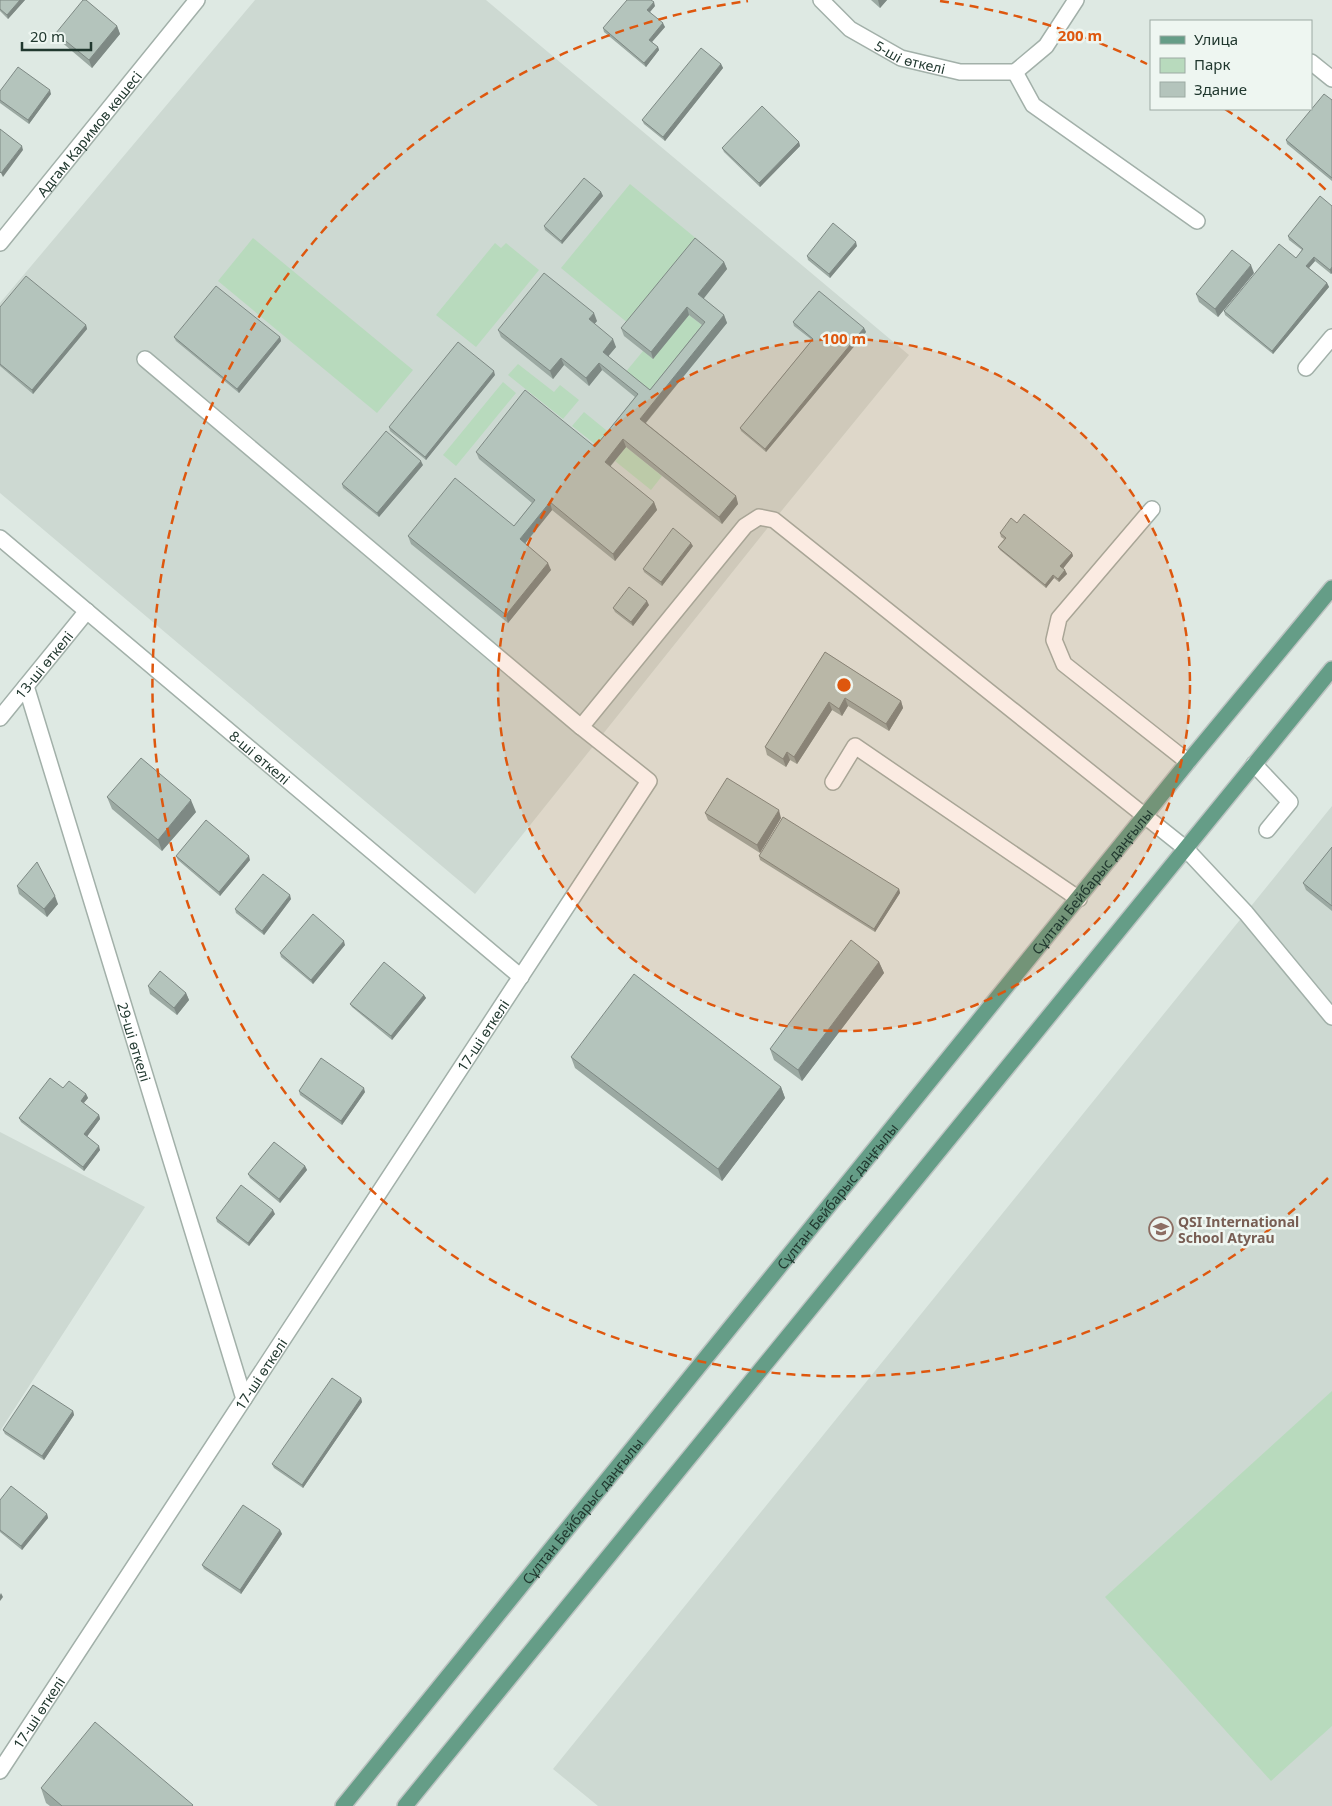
<svg xmlns="http://www.w3.org/2000/svg" width="1332" height="1806" font-family="'Noto Sans',sans-serif">
<rect width="100%" height="100%" fill="#dee9e3"/>
<!-- built -->
<path fill="#cdd9d2" d="M255,0H486L909,355L774,520L475,894L0,493V303Z
M1332,806V1806H598L553,1769Z
M0,1132L145,1207L0,1431Z"/>
<!-- park -->
<path fill="#b8dabd" d="M630,184L698,240L629,324L561,268Z
M253,238L413,370L377,413L218,281Z
M495,243L501,248L506,243L539,270L476,347L436,315Z
M689,315L707,329L652,397L624,374L643,351Z
M518,364L554,392L560,385L579,400L563,419L508,375Z
M503,382L516,393L456,466L443,455Z
M584,412L612,435L601,449L572,426Z
M626,447L662,476L651,490L615,461Z
M1332,1391V1726L1271,1781L1105,1597Z"/>
<g fill="none" stroke-linecap="round" stroke-linejoin="round">
<!-- minor casing -->
<g stroke="#a2b0a9" stroke-width="18">
<g id="minor">
<path id="s1" d="M821,0L850,29L901,58L960,72H1015"/>
<path d="M1311,62L1332,79"/>
<path d="M1015,72L1033,105L1197,221"/>
<path d="M1015,72L1046,46L1076,0"/>
<path id="s2" d="M0,243L197,0"/>
<path d="M145,359L581,727"/>
<path d="M1306,368L1332,337"/>
<path d="M1152,509L1059,618L1054,640L1064,664L1188,762"/>
<path id="s3" d="M0,538L521,977"/>
<path id="s4" d="M26,686L244,1399"/>
<path id="s5" d="M0,718L87,611"/>
<path d="M1254,764L1290,802L1267,830"/>
<path d="M833,782L855,746L1079,899"/>
<path id="s6" d="M0,1771L649,781L581,727L745,526L759,517L774,520L1185,848L1246,913L1332,1017"/>
</g>
</g>
<!-- major casing -->
<g stroke="#bcc3c1" stroke-width="18">
<g id="major">
<path id="s7" d="M343,1806L1188,762L1332,588"/>
<path d="M405,1806L1332,669"/>
</g>
</g>
<!-- minor -->
<use href="#minor" stroke="#fff" stroke-width="15"/>
<!-- major -->
<use href="#major" stroke="#659d87" stroke-width="15"/>
</g>
<!-- wall -->
<path fill="#9ba9a2" d="M0,0H25L8,19L0,11Z
M871,0H887L880,8Z
M655,6L650,12L665,27L652,42L658,47L659,50L646,67L604,32L603,28Z
M117,26L120,34L92,68L59,40L56,33Z
M721,64L723,68L665,141L644,124L642,120Z
M0,91L51,94L29,124L0,103Z
M1332,100V181L1287,144L1286,140Z
M799,142L800,146L760,187L724,152L722,148Z
M601,192L603,196L562,244L545,230L544,226Z
M1332,206V273L1331,274L1315,261L1309,268L1327,283L1329,287L1273,354L1225,315L1224,311L1296,258L1302,250L1289,240L1288,236Z
M857,246L830,278L808,260L807,256Z
M724,262L727,269L703,298L724,315L727,323L646,423L736,496L738,504L722,524L626,447L610,467L654,502L657,510L615,561L552,510L525,544L551,570L508,623L411,544L408,536L514,526L532,503L479,459L476,452L595,447L635,397L602,370L589,386L564,365L553,379L501,337L498,330L597,321L594,324L616,347L608,356L650,390L702,325L689,315L653,359L624,336L621,328Z
M1254,273L1218,317L1199,302L1196,294Z
M0,307L86,325L87,329L33,394L0,366Z
M793,322L864,328L866,332L766,452L741,431L740,428L812,340L794,326Z
M174,337H280L281,341L239,393L176,341Z
M495,375L426,460L390,431L389,427Z
M423,465L379,517L343,488L342,484Z
M1017,523L1072,553L1073,556L1063,568L1067,574L1059,582L1054,578L1046,588L1000,550L998,547L1004,539L1001,537L1000,533Z
M693,546L662,586L644,572L643,569Z
M649,605L633,626L615,612L613,608Z
M825,652L901,701L903,708L889,731L848,706L842,716L832,710L797,764L790,760L786,767L767,755L765,747Z
M107,797L196,812L162,851L112,809Z
M705,813L781,818L760,853L708,820Z
M1332,847V911L1306,890L1303,883Z
M176,856L250,860L220,896L178,860Z
M759,856L899,889L900,893L875,932L760,860Z
M17,886L58,904L47,917L19,894Z
M291,899L264,935L236,913L235,909Z
M345,945L313,984L281,957L280,953Z
M879,962L884,973L802,1081L774,1060L770,1049Z
M148,986L186,993L189,1000L177,1015L150,994Z
M424,995L426,998L392,1040L352,1007L350,1004Z
M571,1057L781,1087L785,1098L722,1181L575,1068Z
M63,1088L86,1094L88,1098L83,1104L99,1115L100,1119L87,1136L100,1150L84,1171L21,1122L19,1118Z
M299,1091L365,1092L342,1125L300,1095Z
M305,1166L307,1170L280,1203L250,1178L248,1174Z
M275,1214L249,1246L217,1222L216,1218Z
M361,1398L362,1402L303,1488L274,1468L272,1464Z
M73,1411L74,1415L44,1460L5,1434L3,1430Z
M0,1500L47,1514L48,1518L22,1550L0,1532Z
M280,1530L282,1534L241,1594L204,1569L202,1565Z
M41,1788L194,1806H50L46,1803Z"/>
<!-- shaded-wall -->
<path fill="#7e8984" d="M20,0H25L8,19L7,15Z
M878,0H887L880,8Z
M654,2L655,6L649,13L647,10Z
M663,23L665,27L651,43L649,40Z
M117,26L120,34L92,68L89,60Z
M658,47L659,50L646,67L644,63Z
M721,64L723,68L665,141L663,137Z
M50,90L51,94L29,124L28,120Z
M799,142L800,146L760,187L759,183Z
M22,146L23,150L3,177L1,173Z
M601,192L603,196L562,244L561,241Z
M856,242L857,246L830,278L829,274Z
M1314,257L1315,261L1307,270L1306,266Z
M724,262L727,269L701,302L698,294Z
M1251,265L1254,273L1218,317L1215,309Z
M1332,267V273L1331,274L1330,270Z
M1327,283L1329,287L1273,354L1272,351Z
M687,307L689,315L653,359L651,352Z
M594,313L597,321L592,327L589,319Z
M724,315L727,323L643,426L640,419Z
M86,325L87,329L33,394L32,390Z
M864,328L866,332L766,452L765,449Z
M280,337L281,341L239,393L237,389Z
M613,339L616,347L606,359L603,352Z
M561,358L564,365L553,379L550,371Z
M599,363L602,370L589,386L586,378Z
M494,371L495,375L426,460L425,457Z
M623,439L626,447L607,470L605,462Z
M421,461L423,465L379,517L377,513Z
M736,496L738,504L722,524L719,517Z
M550,502L552,510L522,547L520,539Z
M654,502L657,510L615,561L613,554Z
M691,543L693,546L662,586L661,582Z
M1072,553L1073,556L1062,570L1060,566Z
M548,563L551,570L508,623L506,615Z
M1065,570L1067,574L1059,582L1058,579Z
M1053,575L1054,578L1046,588L1045,585Z
M647,601L649,605L633,626L631,622Z
M845,698L848,706L842,716L839,709Z
M901,701L903,708L889,731L886,724Z
M829,702L832,710L797,764L794,757Z
M787,752L790,760L786,767L783,759Z
M191,800L196,812L162,851L158,840Z
M779,810L781,818L760,853L757,845Z
M249,856L250,860L220,896L219,892Z
M899,889L900,893L875,932L874,929Z
M290,895L291,899L264,935L262,931Z
M55,896L58,904L47,917L44,909Z
M344,941L345,945L313,984L311,980Z
M879,962L884,973L802,1081L798,1070Z
M186,993L189,1000L177,1015L174,1008Z
M424,995L426,998L392,1040L391,1036Z
M781,1087L785,1098L722,1181L718,1169Z
M364,1088L365,1092L342,1125L341,1121Z
M86,1094L88,1098L82,1105L81,1101Z
M99,1115L100,1119L86,1138L84,1134Z
M99,1146L100,1150L84,1171L83,1167Z
M305,1166L307,1170L280,1203L279,1199Z
M273,1210L275,1214L249,1246L248,1243Z
M361,1398L362,1402L303,1488L302,1485Z
M73,1411L74,1415L44,1460L42,1456Z
M47,1514L48,1518L22,1550L21,1546Z
M280,1530L282,1534L241,1594L240,1590Z
M1,1593L3,1597L0,1601V1595Z"/>
<!-- building -->
<path fill="#b4c4bc" stroke="#7e8984" d="M0,0H20L7,15L0,9Z
M83,0H86L117,26L89,60L56,33Z
M627,0H651L654,2L647,10L663,23L649,40L658,47L644,63L603,28Z
M701,48L721,64L663,137L642,120Z
M18,67L50,90L28,120L0,100V91Z
M1324,94L1332,100V178L1286,140Z
M762,106L799,142L759,183L722,148Z
M0,129L22,146L1,173L0,172Z
M584,178L601,192L561,241L544,226Z
M1320,196L1332,206V267L1330,270L1314,257L1306,266L1327,283L1272,351L1224,311L1279,244L1296,258L1303,249L1288,236Z
M833,223L856,242L829,274L807,256Z
M695,238L724,262L698,294L724,315L640,419L736,496L719,517L623,439L605,462L654,502L613,554L550,502L520,539L548,563L506,615L408,536L455,478L514,526L535,500L476,452L525,390L595,447L638,394L599,363L586,378L561,358L550,371L498,330L544,273L594,313L589,319L613,339L603,352L650,390L705,322L687,307L651,352L621,328Z
M1232,250L1251,265L1215,309L1196,294Z
M26,276L86,325L32,390L0,364V307Z
M216,286L280,337L237,389L174,337Z
M819,291L864,328L765,449L740,428L813,339L793,322Z
M458,342L494,371L425,457L389,427Z
M386,431L421,461L377,513L342,484Z
M1024,514L1072,553L1060,566L1065,570L1058,579L1053,575L1045,585L998,547L1006,538L1000,533L1011,518L1017,523Z
M673,528L691,543L661,582L643,569Z
M629,587L647,601L631,622L613,608Z
M825,652L901,701L886,724L845,698L839,709L829,702L794,757L787,752L783,759L765,747Z
M141,758L191,800L158,840L107,797Z
M727,778L779,810L757,845L705,813Z
M783,817L899,889L874,929L759,856Z
M206,820L249,856L219,892L176,856Z
M1332,847V906L1303,883Z
M37,862L55,896L44,909L17,886Z
M263,874L290,895L262,931L235,909Z
M313,914L344,941L311,980L280,953Z
M851,940L879,962L798,1070L770,1049Z
M384,962L424,995L391,1036L350,1004Z
M160,971L186,993L174,1008L148,986Z
M634,974L781,1087L718,1169L571,1057Z
M321,1058L364,1088L341,1121L299,1091Z
M50,1078L63,1088L69,1081L86,1094L81,1101L99,1115L84,1134L99,1146L83,1167L19,1118Z
M274,1142L305,1166L279,1199L248,1174Z
M241,1185L273,1210L248,1243L216,1218Z
M332,1378L361,1398L302,1485L272,1464Z
M33,1385L73,1411L42,1456L3,1430Z
M11,1486L47,1514L21,1546L0,1530V1500Z
M243,1505L280,1530L240,1590L202,1565Z
M95,1722L193,1805L192,1806H62L41,1788Z"/>
<!-- distance rings -->
<circle cx="844" cy="685" r="346" fill="#de570e" fill-opacity=".12"/>
<g fill="none" stroke="#de570e" stroke-width="2.5" stroke-dasharray="9 6">
<circle cx="844" cy="685" r="346"/>
<path d="M1328 1178A691 691 0 1 1 748 1M940 1A691 691 0 0 1 1147 64M1225 109A691 691 0 0 1 1328 192"/>
</g>
<!-- icons -->
<defs>
<g id="school-ring" transform="scale(1.25)"><circle r="9.5" fill="#eef6f1" stroke="#8d6e63" stroke-width="1.5"/><path d="M0-5L7-2L0 1L-7-2ZM-4 1L0 2.5L4 1V4Q0 6-4 4Z" fill="#8d6e63"/></g>
</defs>
<g fill-rule="evenodd">
<use href="#school-ring" x="1161" y="1229"/>
</g>
<g text-anchor="middle" dominant-baseline="central" stroke-width="5" stroke-linejoin="round" paint-order="stroke">
<!-- street labels -->
<g font-size="14" fill="#21382f" stroke="#eef6f1">
<text stroke="none"><textPath href="#s1" startOffset="108">5-ші өткелі</textPath></text>
<text stroke="none"><textPath href="#s2" startOffset="141">Адгам Каримов көшесі</textPath></text>
<text stroke="none"><textPath href="#s5" startOffset="69">13-ші өткелі</textPath></text>
<text stroke="none"><textPath href="#s3" startOffset="340">8-ші өткелі</textPath></text>
<text stroke="none"><textPath href="#s7" startOffset="1190">Сұлтан Бейбарыс даңғылы</textPath></text>
<text stroke="none"><textPath href="#s6" startOffset="880">17-ші өткелі</textPath></text>
<text stroke="none"><textPath href="#s4" startOffset="372">29-ші өткелі</textPath></text>
<text stroke="none"><textPath href="#s7" startOffset="785">Сұлтан Бейбарыс даңғылы</textPath></text>
<text stroke="none"><textPath href="#s6" startOffset="475">17-ші өткелі</textPath></text>
<text stroke="none"><textPath href="#s7" startOffset="380">Сұлтан Бейбарыс даңғылы</textPath></text>
<text stroke="none"><textPath href="#s6" startOffset="70">17-ші өткелі</textPath></text>
</g>
<!-- education labels -->
<g font-size="14" font-weight="bold" fill="#785e54" stroke="#eef6f1" text-anchor="start">
<text x="1178" y="1221">QSI International<tspan x="1178" dy="16">School Atyrau</tspan></text>
</g>
</g>
<circle cx="844" cy="685" r="8" fill="#de570e" stroke="#eef6f1" stroke-width="2.5"/>
<g font-size="15" text-anchor="middle" font-weight="bold" fill="#de570e" stroke="#eef6f1" stroke-width="5" stroke-linejoin="round" paint-order="stroke">
<text x="1080" y="41">200 m</text>
<text x="844" y="344">100 m</text>
</g>
<!-- legend -->
<rect x="1150" y="20" width="162" height="90" fill="#eef6f1" stroke="#9caaa3"/>
<rect x="1160" y="36" width="25" height="8" fill="#659d87" stroke="#9caaa3"/>
<text x="1194" y="45" font-size="15" fill="#21382f">Улица</text>
<rect x="1160" y="58" width="25" height="15" fill="#b8dabd" stroke="#9caaa3"/>
<text x="1194" y="70" font-size="15" fill="#21382f">Парк</text>
<rect x="1160" y="82" width="25" height="15" fill="#b4c4bc" stroke="#9caaa3"/>
<text x="1194" y="95" font-size="15" fill="#21382f">Здание</text>
<!-- scale -->
<path d="M22 42v8h69v-8" fill="none" stroke="#21382f" stroke-width="2.5"/>
<text x="30" y="42" font-size="15" fill="#21382f" stroke="#eef6f1" stroke-width="4" paint-order="stroke">20 m</text>
</svg>
